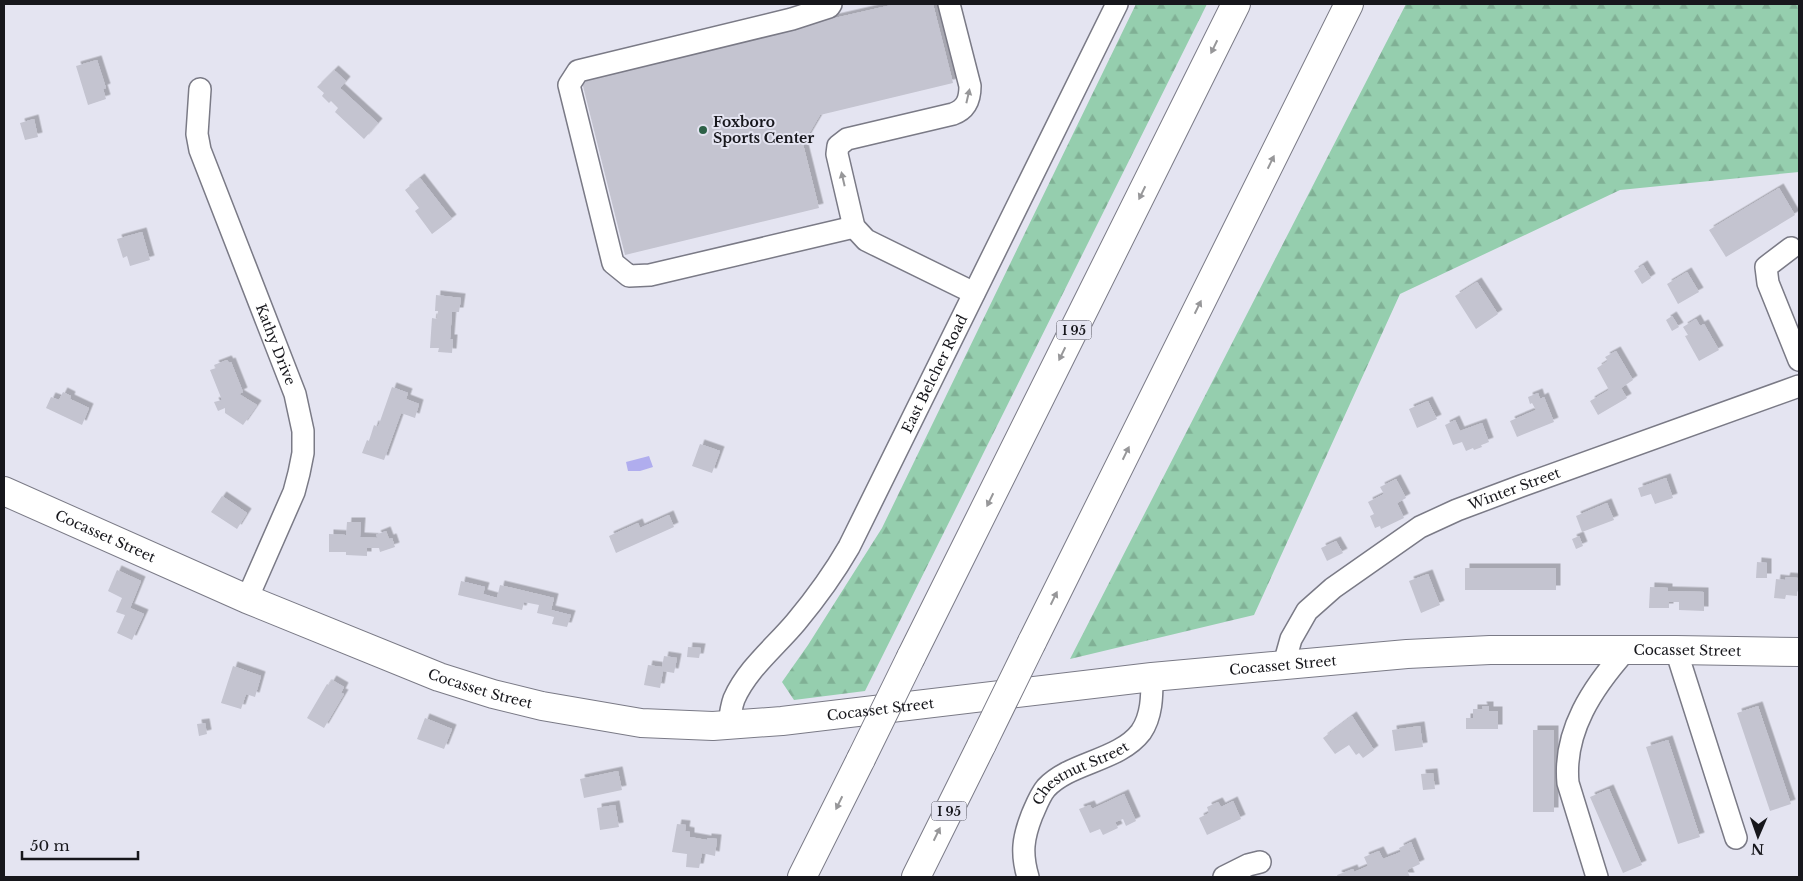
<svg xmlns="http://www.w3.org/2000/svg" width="1803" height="881" font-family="'Libre Baskerville',serif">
<defs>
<pattern id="forest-firs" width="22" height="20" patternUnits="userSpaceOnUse" patternTransform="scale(1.25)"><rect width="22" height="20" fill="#95ceae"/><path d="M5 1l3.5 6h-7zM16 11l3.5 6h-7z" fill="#80b095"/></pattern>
<filter id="shadow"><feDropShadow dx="4.5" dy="-4.5" stdDeviation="0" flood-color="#0004"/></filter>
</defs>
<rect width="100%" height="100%" fill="#e4e4f1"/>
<!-- forest -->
<path fill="url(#forest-firs)" d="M1136,4H1207L865,691L794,700L782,682L808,645L882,528Z
M1406,4H1799V172L1620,190L1400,294L1254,615L1070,659Z"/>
<!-- water -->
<path fill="#b0adee" d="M649,456L653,467L640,471H628L626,462Z"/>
<!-- building -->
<path fill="#c4c4d0" filter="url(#shadow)" d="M896,4H933L953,83L820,115L803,144L819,208L625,255L582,82L778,31Z
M97,60L106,88L103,89L106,99L88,105L76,66Z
M334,70L346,81L340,88L378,123L364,139L335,112L338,108L331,101L329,103L322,96L324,93L317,87Z
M34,119L38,137L25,140L20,123Z
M420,178L452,219L432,234L415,211L419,208L405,190Z
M1779,188L1795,215L1726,257L1709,230Z
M142,232L150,260L130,266L127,256L123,258L117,239Z
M1643,265L1651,278L1642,284L1634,271Z
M1687,272L1699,292L1678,304L1667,284Z
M1477,282L1498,314L1476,329L1455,296Z
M436,295L461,298L459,312H452L450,339H453L452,353L438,352L439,348H430L432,318L437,319L438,311H435Z
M1672,316L1679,327L1672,331L1666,320Z
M1696,319L1700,326L1704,324L1719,350L1699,361L1685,336L1688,335L1683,327Z
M1616,351L1633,380L1621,388L1627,398L1598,415L1590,401L1609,390L1597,368L1608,361L1605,357Z
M227,360L229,363L231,362L243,392L239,394L257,405L243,425L225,413V408L218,411L214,402L222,400L210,370L216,368L214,365Z
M392,387L408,393L406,399L419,404L415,418L401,413L384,460L362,453L367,440L369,441L374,425L378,427Z
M63,392L71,396L70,399L89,408L82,425L46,408L51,397L59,400Z
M1538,393L1540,399L1544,397L1554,422L1517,437L1510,421L1536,410L1532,403L1530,404L1528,397Z
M1428,401L1437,419L1417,428L1409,409Z
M1455,420L1460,431L1482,423L1489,442L1481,445L1482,447L1474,450L1473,448L1466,451L1462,442L1453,445L1445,425Z
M700,444L720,451L712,473L692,466Z
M1666,478L1673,498L1655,504L1651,494L1641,497L1638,488Z
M1396,479L1406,498L1397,503L1404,518L1381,529L1380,526L1375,528L1370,516L1374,514L1368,502L1384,494L1380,487Z
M222,496L247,513L237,529L211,512Z
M1607,503L1614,520L1582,532L1576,516Z
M669,515L674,527L616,553L609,536L638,523L640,528Z
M347,522H361L360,537L378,538L376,535L386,531L389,539L392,538L395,547L380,552L379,548H367V556L346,555V552H329V534L346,535Z
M1579,536L1583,546L1576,549L1572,539Z
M1336,541L1343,553L1327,561L1321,548Z
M1757,562L1767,563V578H1756Z
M1465,568H1556V590H1465Z
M117,570L141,581L130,608L144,614L132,640L117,633L125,615L116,612L122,598L108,591Z
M1428,574L1440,605L1421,613L1409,581Z
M1786,577L1798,578L1797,596L1786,595L1785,599L1774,598L1776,579L1785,580Z
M461,581L485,587L483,594L497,598L500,585L554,598L551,610L571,615L567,627L552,624L554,617L537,613L539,605L524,602L522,610L458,595Z
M1650,587L1668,588V591L1704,592V611L1679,610V602H1669V608H1649Z
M688,647L701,648L699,658L687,657Z
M664,656L677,658L674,673L663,671L660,688L644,685L648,665L662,667Z
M233,666L261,676L255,697L246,694L241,709L221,703Z
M332,680L344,687L341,693L344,694L324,728L307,718L327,684L329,685Z
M1482,706H1489V711H1498V729H1466V718H1473V709H1483Z
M1758,706L1791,804L1770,811L1737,713Z
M1352,716L1374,750L1363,758L1359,753L1356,755L1349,745L1335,754L1323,738Z
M425,718L452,729L444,749L417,739Z
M205,723L207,734L199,736L197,724Z
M1420,726L1423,747L1395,751L1392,730Z
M1533,730H1554V812H1533Z
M1668,740L1700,837L1678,844L1646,747Z
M618,771L622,790L584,798L580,779Z
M1433,773L1435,789L1423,790L1421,774Z
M1609,789L1642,865L1623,873L1590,797Z
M1124,794L1136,821L1126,826L1123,819L1115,822L1118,828L1103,835L1100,829L1090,833L1079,809L1090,805L1092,809Z
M1233,801L1241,819L1207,835L1199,818L1209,813L1207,807L1218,802L1221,807Z
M615,805L619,827L600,830L597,808Z
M677,824L686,825L685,831L690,832V837L707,840V838L717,839L715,856L702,853L699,868L686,867L687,854L672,852Z
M1411,842L1420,864L1407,870L1410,877H1338L1337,875L1353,869L1354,872L1368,866L1364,857L1379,851L1383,859L1401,852L1399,848Z"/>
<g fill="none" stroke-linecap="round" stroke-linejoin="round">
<!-- minor casing -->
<g stroke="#7a7a86" stroke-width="24">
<g id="minor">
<path d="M831,4L829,7L792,19L578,71L569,85L613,263L629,276L650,275L854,227"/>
<path d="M949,4L970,86C970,99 967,109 953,114L847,139L838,146L837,154L854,227L866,240L874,244L974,293"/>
<path id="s1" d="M200,89L197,134L200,150L295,394L303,431V453L299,473L294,492L247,599"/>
<path d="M1791,248L1766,267L1768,283L1799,360"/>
<path d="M1676,650L1736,838"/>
<path id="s2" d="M1284,664L1291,639L1307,611L1333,588L1420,527L1457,510L1521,486L1799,386"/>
<path id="s3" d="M729,725C730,716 731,707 734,699C747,669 776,646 796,622C816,598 834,573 849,547L1117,4"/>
<path id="s4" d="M1028,877C1021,853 1023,838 1032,815C1036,806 1040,795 1046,788C1070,762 1119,761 1141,732C1152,716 1152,696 1152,677"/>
<path d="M1224,877L1248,865L1260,862"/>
<path d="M1597,877L1568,783C1563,731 1593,687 1626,650"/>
</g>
</g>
<!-- major casing -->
<g stroke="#7a7a86" stroke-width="30">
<g id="major">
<path id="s5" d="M4,491L247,599L439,677L493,694L542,706L641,723L713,726L782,721L1152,677L1407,654L1490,650H1676L1799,652"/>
</g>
</g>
<!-- highway casing -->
<g stroke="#7a7a86" stroke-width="30">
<path id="highway" d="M1032,642L1349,4
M911,657L1236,4
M802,877L861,759
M916,877L982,744"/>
</g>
<!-- minor -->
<use href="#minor" stroke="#fff" stroke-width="21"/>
<!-- major -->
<use href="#major" stroke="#fff" stroke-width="28"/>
<!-- highway -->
<use href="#highway" stroke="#fff" stroke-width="28"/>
<!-- highway-bridge casing -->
<g stroke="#7a7a86" stroke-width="30" stroke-linecap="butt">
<path id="highway-bridge" d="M982,744L1032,642
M861,759L911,657"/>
</g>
<!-- highway-bridge -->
<use href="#highway-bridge" stroke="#fff" stroke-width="28"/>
</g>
<!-- one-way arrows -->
<defs><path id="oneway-solid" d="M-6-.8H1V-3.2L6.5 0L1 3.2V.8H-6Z" transform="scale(1.25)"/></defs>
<g fill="#979799">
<use href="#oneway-solid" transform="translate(1214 47) rotate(116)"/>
<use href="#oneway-solid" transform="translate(968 96) rotate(-77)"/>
<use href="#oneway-solid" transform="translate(1271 162) rotate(-64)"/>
<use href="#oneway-solid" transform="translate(843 179) rotate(-103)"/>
<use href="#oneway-solid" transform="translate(1142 193) rotate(116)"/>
<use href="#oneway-solid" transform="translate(1198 307) rotate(-64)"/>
<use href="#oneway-solid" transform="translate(1062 354) rotate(116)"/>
<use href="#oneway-solid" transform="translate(1126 453) rotate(-64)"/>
<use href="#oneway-solid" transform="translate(990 500) rotate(116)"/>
<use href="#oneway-solid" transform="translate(1054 598) rotate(-64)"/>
<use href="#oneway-solid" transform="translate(839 803) rotate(116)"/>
<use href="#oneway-solid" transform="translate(937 834) rotate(-64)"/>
</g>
<!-- markers -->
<circle fill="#2d6147" stroke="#e4e4f1" stroke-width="2" cx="703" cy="130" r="5"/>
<g text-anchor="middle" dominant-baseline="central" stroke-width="4" stroke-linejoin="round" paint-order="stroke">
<!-- shield labels -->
<g fill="#e4e4f1" stroke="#54545c" stroke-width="1">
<rect x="1056.5" y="320.5" width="35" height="19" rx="4"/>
<rect x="931.5" y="801.5" width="35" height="19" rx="4"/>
</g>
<g font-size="12" font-weight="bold" fill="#17171c">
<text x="1074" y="330">I 95</text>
<text x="949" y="811">I 95</text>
</g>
<!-- poi labels -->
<g font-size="14" font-weight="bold" fill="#17171c" stroke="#e4e4f1" text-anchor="start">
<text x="713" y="122">Foxboro<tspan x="713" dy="16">Sports Center</tspan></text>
</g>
<!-- street labels -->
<g font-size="14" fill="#17171c" stroke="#e4e4f1">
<text stroke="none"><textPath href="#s1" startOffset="270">Kathy Drive</textPath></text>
<text stroke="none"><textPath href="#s3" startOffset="411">East Belcher Road</textPath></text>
<text stroke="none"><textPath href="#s2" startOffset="301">Winter Street</textPath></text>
<text stroke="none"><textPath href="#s5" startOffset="111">Cocasset Street</textPath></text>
<text stroke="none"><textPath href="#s5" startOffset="1731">Cocasset Street</textPath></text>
<text stroke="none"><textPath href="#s5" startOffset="1326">Cocasset Street</textPath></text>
<text stroke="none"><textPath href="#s5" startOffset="516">Cocasset Street</textPath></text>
<text stroke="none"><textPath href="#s5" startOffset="921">Cocasset Street</textPath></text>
<text stroke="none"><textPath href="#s4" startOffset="131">Chestnut Street</textPath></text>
</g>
</g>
<!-- border -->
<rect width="1803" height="881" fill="none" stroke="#17171c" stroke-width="10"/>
<!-- north arrow -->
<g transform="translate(1758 836) rotate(182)" stroke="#e4e4f1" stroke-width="4" paint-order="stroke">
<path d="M0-4L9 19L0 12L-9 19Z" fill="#17171c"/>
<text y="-8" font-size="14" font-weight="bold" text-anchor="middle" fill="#17171c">N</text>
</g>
<!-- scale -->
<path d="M22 851v8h116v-8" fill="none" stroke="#17171c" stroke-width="2.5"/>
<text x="30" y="851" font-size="15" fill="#17171c" stroke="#e4e4f1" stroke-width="4" paint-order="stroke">50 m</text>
</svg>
